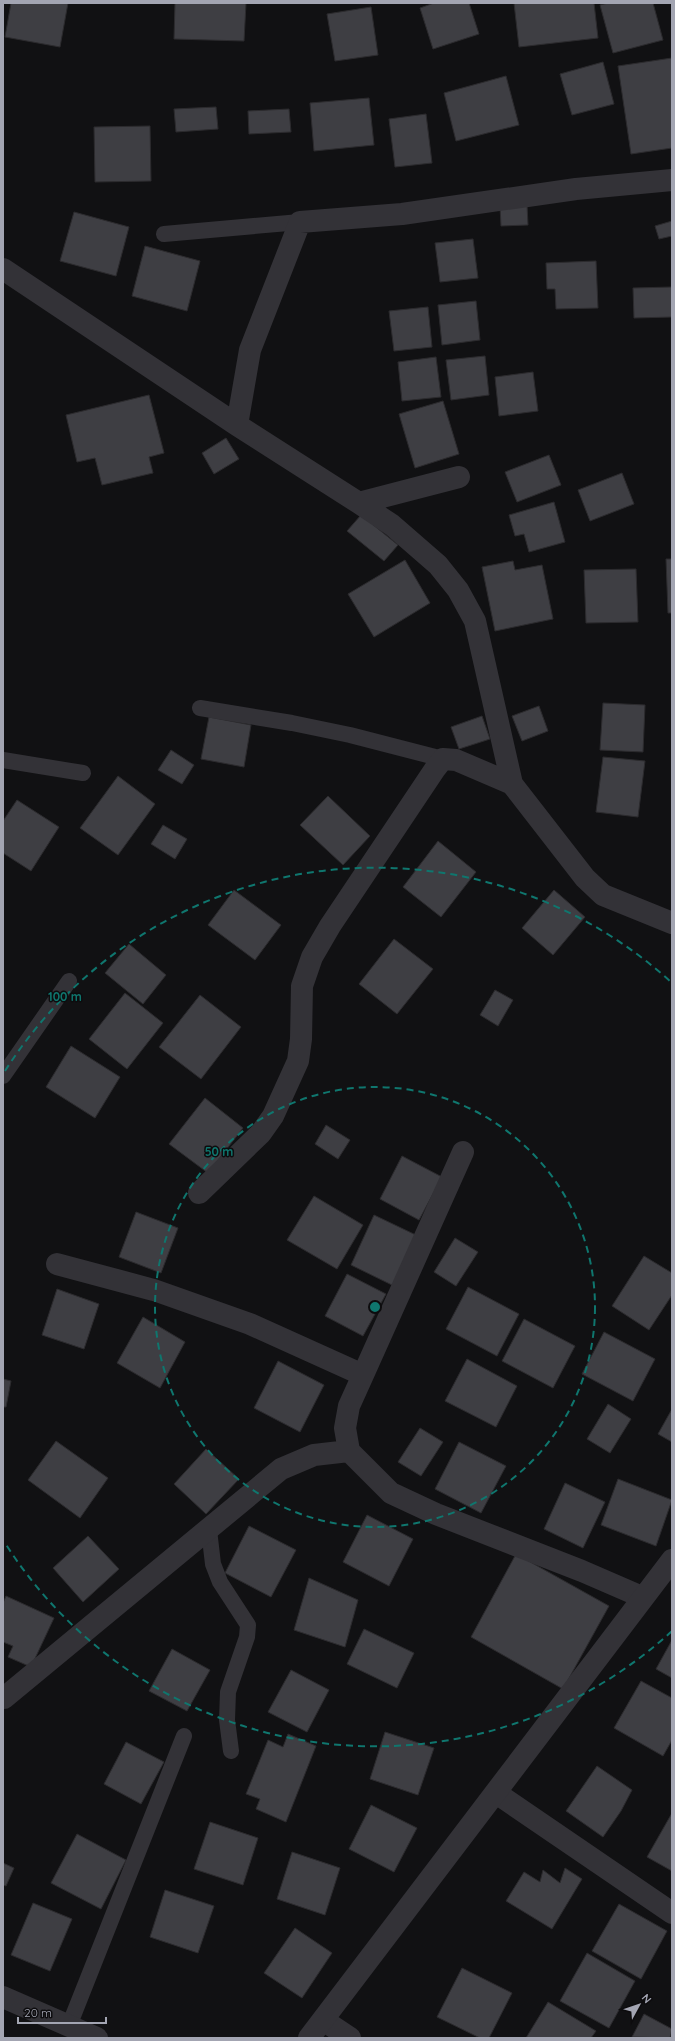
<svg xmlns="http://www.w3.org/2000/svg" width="675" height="2041" font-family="Quicksand,sans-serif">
<rect width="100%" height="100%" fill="#111113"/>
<!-- building -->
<path fill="#3e3e43" stroke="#2c2b2e" d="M11,3H68L60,47L5,37Z
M175,3H246L244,41L174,39Z
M434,3H469L479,34L433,49L420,8Z
M514,3H594L598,38L519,47Z
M608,3H653L663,40L613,53L600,5Z
M371,7L378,55L335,61L327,14Z
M672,58V148L631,154L618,66Z
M603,62L614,104L572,115L560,74Z
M506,76L519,125L456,141L444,93Z
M369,98L374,145L314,151L310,103Z
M216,107L218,129L176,132L174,109Z
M289,109L291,132L249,134L248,111Z
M426,114L432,163L395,167L389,119Z
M150,126L151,181L95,182L94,127Z
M527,205L528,225L501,226L500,206Z
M74,212L129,227L116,276L60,261Z
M672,221V236L659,239L655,226Z
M473,239L478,278L440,282L435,243Z
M145,246L200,261L187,311L132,296Z
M596,261L598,308L556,309L555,289H547L546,263Z
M672,287V317L634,318L633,288Z
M476,301L480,340L442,345L438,305Z
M428,307L432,347L394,351L389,311Z
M485,356L489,395L451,400L446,360Z
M436,357L441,397L402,401L398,362Z
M533,372L538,411L499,416L495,377Z
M149,395L164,453L149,457L153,473L102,485L95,458L77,462L66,415Z
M443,401L459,454L415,468L399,414Z
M226,438L239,459L214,474L202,453Z
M549,455L561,485L517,502L505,472Z
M622,473L634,504L590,521L578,490Z
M554,502L565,542L529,552L524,534L515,536L509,515Z
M361,515L398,545L384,561L347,531Z
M666,559H672V613H668Z
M405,560L430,603L374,637L348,594Z
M513,561L515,570L542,565L553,619L495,631L482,567Z
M636,569L638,622L586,623L584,570Z
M603,703L645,705L643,752L600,750Z
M539,706L548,731L522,741L512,716Z
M482,716L490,739L459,749L451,727Z
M209,717L251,725L244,767L201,759Z
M171,750L194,765L182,784L158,770Z
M603,757L645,761L638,817L596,812Z
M118,776L155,804L118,855L80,828Z
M328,796L370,836L343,865L300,825Z
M17,800L59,827L31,871L3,853V821Z
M163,825L187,839L175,859L151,844Z
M438,841L476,872L441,917L403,887Z
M234,890L281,925L255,960L208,925Z
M554,890L585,917L553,955L522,928Z
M394,939L433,969L397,1014L359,984Z
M129,944L166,975L143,1004L105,973Z
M495,990L513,1000L498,1026L480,1015Z
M125,993L163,1023L127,1069L89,1039Z
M200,995L241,1027L201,1079L159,1047Z
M71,1046L120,1077L95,1118L46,1087Z
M205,1098L243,1128L208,1173L169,1144Z
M326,1125L350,1140L338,1159L315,1144Z
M402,1156L442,1177L419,1220L380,1199Z
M314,1196L363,1225L337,1269L287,1240Z
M136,1212L178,1228L161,1273L119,1257Z
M374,1215L420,1237L396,1287L351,1265Z
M455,1238L478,1252L456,1286L434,1272Z
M644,1256L672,1273V1295L649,1330L612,1306Z
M347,1274L386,1294L363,1336L325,1316Z
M468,1287L519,1314L497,1356L446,1329Z
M57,1289L99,1304L84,1349L42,1335Z
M143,1317L185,1342L160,1388L117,1363Z
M524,1319L575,1346L553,1388L502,1361Z
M604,1332L655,1359L633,1401L582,1374Z
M467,1359L517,1386L496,1427L445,1401Z
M278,1361L324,1385L300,1432L254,1408Z
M3,1379L11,1381L6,1407H3Z
M608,1404L631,1419L610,1453L587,1439Z
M672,1409V1442L658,1434Z
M420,1428L443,1442L421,1476L398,1462Z
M56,1441L108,1478L80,1518L28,1480Z
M459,1442L506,1466L481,1513L435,1489Z
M206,1449L239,1479L206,1514L174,1484Z
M618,1479L672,1500L656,1546L601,1525Z
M565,1483L605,1502L583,1548L544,1529Z
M367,1515L413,1539L389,1586L343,1562Z
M249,1526L296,1550L271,1597L225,1573Z
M88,1536L119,1569L83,1602L53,1568Z
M516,1554L609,1606L563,1689L471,1637Z
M309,1578L358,1600L345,1647L294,1630Z
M6,1596L54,1618L31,1667L8,1657L13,1646L3,1642V1603Z
M364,1629L414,1653L397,1688L347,1664Z
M672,1640V1678L656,1669Z
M172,1649L210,1670L187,1711L149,1691Z
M291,1670L329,1690L307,1732L268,1712Z
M641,1681L672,1698V1740L663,1756L614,1728Z
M385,1732L434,1748L418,1795L370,1779Z
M288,1734L316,1746L286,1822L256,1809L260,1799L246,1794L268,1740L283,1747Z
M126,1742L164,1762L141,1804L104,1784Z
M597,1766L632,1790L621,1811L603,1837L566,1811Z
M371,1805L417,1828L394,1872L349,1849Z
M672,1813V1871L647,1857Z
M210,1822L258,1838L243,1885L194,1869Z
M77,1834L126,1860L101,1909L51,1883Z
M292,1852L340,1868L325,1915L277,1899Z
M3,1863L14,1868L6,1886L3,1885Z
M565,1868L582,1879L552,1929L506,1901L524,1872L540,1882L543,1870L560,1883Z
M165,1890L214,1906L198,1953L150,1937Z
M33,1903L72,1919L50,1971L11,1955Z
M619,1904L667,1931L641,1979L592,1951Z
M295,1928L332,1953L302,1998L264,1973Z
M587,1953L635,1981L609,2028L560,2001Z
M462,1968L512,1993L489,2038H480L437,2017Z
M548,2002L596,2031L591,2038H526Z
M644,2014L672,2029L670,2038L632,2037Z"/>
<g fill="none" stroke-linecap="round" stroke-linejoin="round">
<!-- service -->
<path stroke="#333237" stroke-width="16" d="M164,234L300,222
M200,708L292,723L350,735L443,759
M3,760L83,773
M3,1076L69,981
M209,1530L213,1564L220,1582L248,1625L247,1637L228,1692L227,1720L231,1751
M69,2026L184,1736"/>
<!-- minor -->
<path stroke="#333237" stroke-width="22" d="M3,269L237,425L359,503L392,525L438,565L458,590L475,621L512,784L585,878L603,895L672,923
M237,425L250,350L300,222L402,214L576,189L672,180
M359,503L459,477
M199,1193L261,1133L273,1116L298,1061L301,1039L302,986L312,957L330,926L435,769L443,759L456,760L512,784
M57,1264L154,1290L250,1324L363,1375L349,1406L345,1428L349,1451L391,1493L436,1514L582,1571L642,1597
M363,1375L463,1152
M4,1698L281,1469L314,1455L349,1451
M496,1793L672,1913
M3,1997L97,2038
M323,2020L350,2038"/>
<!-- tertiary -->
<path stroke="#333237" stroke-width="22" d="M309,2038L672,1560"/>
</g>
<!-- distance rings -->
<g fill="none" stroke="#0f766e" stroke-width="2" stroke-dasharray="7 5">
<circle cx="375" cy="1307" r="220"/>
<path d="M672 1631A439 439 0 0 1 5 1543M5 1071A439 439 0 0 1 672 983"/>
</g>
<circle cx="375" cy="1307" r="6" fill="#0f766e" stroke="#0d0c0e" stroke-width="2"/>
<g font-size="12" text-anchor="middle" font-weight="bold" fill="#0f766e" stroke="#0d0c0e" stroke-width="3" stroke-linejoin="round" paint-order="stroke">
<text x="65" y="1001">100 m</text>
<text x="219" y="1156">50 m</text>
</g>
<!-- border -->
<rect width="675" height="2041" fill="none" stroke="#a3a5b2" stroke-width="8"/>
<!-- north arrow -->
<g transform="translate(639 2005) rotate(50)" stroke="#0d0c0e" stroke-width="3" paint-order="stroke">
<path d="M0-3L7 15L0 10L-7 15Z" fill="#a3a5b2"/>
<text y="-6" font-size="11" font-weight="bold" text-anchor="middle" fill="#a3a5b2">N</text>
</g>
<!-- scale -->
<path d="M18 2017v6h88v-6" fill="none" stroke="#a3a5b2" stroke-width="2"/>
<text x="24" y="2017" font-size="12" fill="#a3a5b2" stroke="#0d0c0e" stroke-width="3" paint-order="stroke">20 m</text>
</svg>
